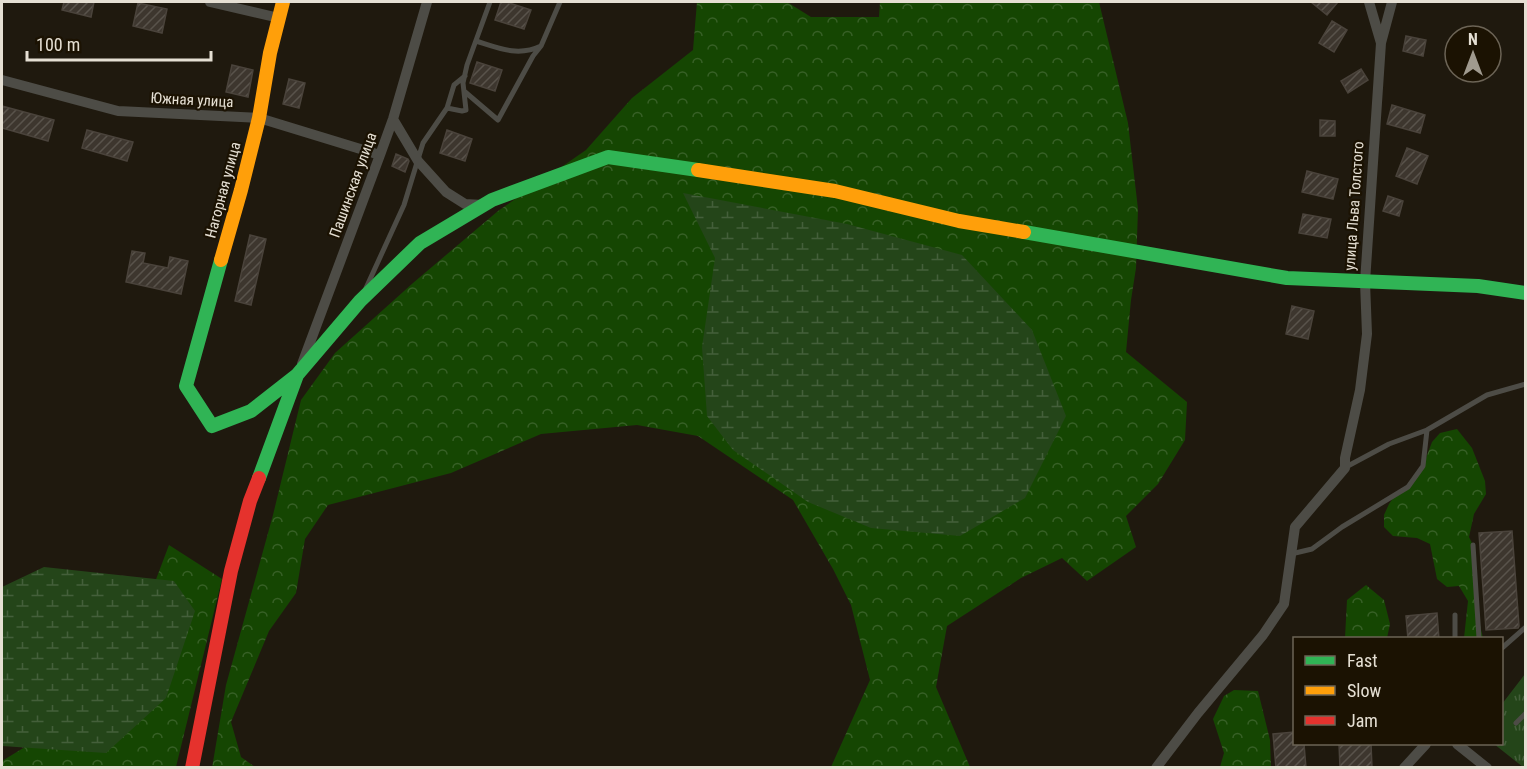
<svg xmlns="http://www.w3.org/2000/svg" width="1527" height="769" font-family="'Roboto Condensed',sans-serif">
<defs>
<pattern id="forest-crowns" width="20" height="18" patternUnits="userSpaceOnUse" patternTransform="scale(1.5)"><rect width="20" height="18" fill="#154602"/><path d="M2 6a3 3 0 1 1 6 0M12 15a3 3 0 1 1 6 0" fill="none" stroke="#376026"/></pattern>
<pattern id="wetland-marsh" width="20" height="14" patternUnits="userSpaceOnUse" patternTransform="scale(1.5)"><rect width="20" height="14" fill="#244519"/><path d="M1 5h8M5 5V1M11 12h8M15 12V8" fill="none" stroke="#445f3a"/></pattern>
<pattern id="park-tufts" width="24" height="20" patternUnits="userSpaceOnUse" patternTransform="scale(1.5)"><rect width="24" height="20" fill="#244519"/><path d="M3 7l-1-3M5 7V3M7 7l1-3M15 17l-1-3M17 17v-4M19 17l1-3" fill="none" stroke="#445f3a"/></pattern>
<pattern id="building-hatch" width="6" height="6" patternUnits="userSpaceOnUse" patternTransform="scale(1.5)"><rect width="6" height="6" fill="#3d362e"/><path d="M-1 1l2-2M0 6l6-6M5 7l2-2" fill="none" stroke="#59534b"/></pattern>
</defs>
<rect width="100%" height="100%" fill="#1f190e"/>
<!-- forest -->
<path fill="url(#forest-crowns)" d="M697,2H787L811,17H879L880,2H1099L1128,123L1138,209L1136,268L1131,300L1126,352L1187,402L1185,440L1158,484L1126,516L1136,547L1087,581L1062,558L1021,578L947,626L936,687L970,767H831L870,680L851,605L833,569L793,500L698,436L637,425L541,434L451,473L328,505L305,539L296,593L269,631L231,722L241,757L255,767L212,768L226,685L273,515L301,400L335,353L413,283L498,211L586,150L632,98L693,50Z
M1457,429L1472,448L1485,481L1486,494L1474,514L1469,537L1473,545L1475,604L1483,638H1464L1468,601L1459,586L1447,587L1437,579L1430,544L1417,538L1393,536L1384,527V515L1389,504L1396,494L1408,487L1423,466L1432,442L1440,433Z
M169,545L222,579L176,767L2,768V761L113,693Z
M1366,585L1384,600L1390,624L1387,638H1345L1347,600Z
M1234,690L1258,691L1270,740L1271,767H1220L1224,753L1213,719L1224,696Z"/>
<!-- wetland -->
<path fill="url(#wetland-marsh)" d="M683,193L847,224L962,255L1032,330L1066,416L1025,498L960,536L871,528L808,502L733,450L707,416L702,347L715,258Z
M44,567L174,581L195,611L166,698L106,753L2,746V587Z"/>
<!-- park -->
<path fill="url(#park-tufts)" d="M1525,674V767H1523L1494,744H1502V704Z"/>
<!-- building -->
<path fill="url(#building-hatch)" stroke="#4a433b" stroke-width="1.5" d="M64,2H94L91,17L62,10Z
M501,2H506L531,10L524,29L495,20Z
M1311,2H1338L1327,15Z
M138,3L167,9L162,33L133,26Z
M1332,21L1347,30L1334,52L1319,43Z
M1406,36L1426,40L1423,56L1403,51Z
M477,62L502,70L495,91L470,83Z
M232,65L253,70L248,97L226,92Z
M1361,69L1368,80L1348,93L1341,81Z
M289,79L305,83L299,108L283,104Z
M1392,105L1425,115L1420,133L1387,124Z
M2,106L54,120L48,141L2,128Z
M1320,120L1335,121V136H1320Z
M87,130L133,142L127,161L82,148Z
M447,130L472,139L465,161L440,153Z
M1407,148L1428,156L1417,184L1396,176Z
M396,154L408,159L409,161L405,172L392,166Z
M1307,171L1338,179L1333,199L1302,192Z
M1388,196L1403,201L1399,216L1383,211Z
M1303,214L1331,219L1327,238L1299,233Z
M250,235L266,239L251,305L235,301Z
M132,251L145,253L143,263L168,268L170,257L188,261L181,294L126,282Z
M1292,306L1314,311L1308,339L1286,334Z
M1512,531L1519,626L1518,628L1486,630L1479,533Z
M1437,613L1439,639H1408L1406,616Z
M1294,732V744H1304L1306,768H1276L1273,734Z
M1339,744H1371L1372,768H1340Z"/>
<g fill="none" stroke-linecap="round" stroke-linejoin="round">
<!-- lane -->
<path stroke="#4d4c46" stroke-width="5" d="M476,41C498,48 518,57 541,46L560,2
M464,91L498,120L533,56L541,46
M447,108L454,85L465,76
M366,288L404,205L423,143L447,108L462,111L466,110L463,83L467,65L490,2
M1346,467L1389,444L1427,430L1487,395L1526,384
M1473,545L1479,638
M1291,554L1312,549L1342,527L1408,487L1423,466L1427,430
M1455,615V638
M1502,648L1526,627
M1516,723L1526,713"/>
<!-- street -->
<path stroke="#4d4c46" stroke-width="10" d="M210,2L279,18
M1369,2L1381,43
M2,80L118,111L259,118L380,155
M393,119L418,161L446,192L465,204L483,205
M302,364L380,155L393,119L427,2
M1457,744L1487,768
M1156,768L1198,713L1263,635L1284,604L1295,527L1345,468V458L1360,390L1367,334L1365,282L1381,43L1392,2
M1404,768L1426,744"/>
<!-- fast -->
<path stroke="#30b455" stroke-width="14" d="M1024,232L1287,278L1478,286L1526,293
M221,260L186,386L212,426L251,411L297,375L259,478
M297,375L360,301L420,243L492,200L608,157L698,170"/>
<!-- slow -->
<path stroke="#ff9f0a" stroke-width="14" d="M698,170L835,191L959,221L1024,232
M221,260L241,190L259,118L270,53L283,2"/>
<!-- jam -->
<path stroke="#e5322d" stroke-width="14" d="M192,768L231,571L250,501L259,478"/>
</g>
<g text-anchor="middle" dominant-baseline="central" stroke-width="4.5" stroke-linejoin="round" paint-order="stroke">
<!-- street labels -->
<g font-size="15" fill="#e5dfd3" stroke="#1b1202">
<text transform="translate(192 100) rotate(3)">Южная улица</text>
<text transform="translate(353 185) rotate(-70)">Пашинская улица</text>
<text transform="translate(223 190) rotate(-75)">Нагорная улица</text>
<text transform="translate(1354 206) rotate(-86)">улица Льва Толстого</text>
</g>
</g>
<!-- border -->
<rect width="1527" height="769" fill="none" stroke="#e5dfd3" stroke-width="6"/>
<!-- legend -->
<rect x="1293" y="637" width="210" height="108" fill="#1b1202" stroke="#6c6456" stroke-width="1.5"/>
<rect x="1305" y="656" width="30" height="9" fill="#30b455" stroke="#6c6456" stroke-width="1.5"/>
<text x="1347" y="667" font-size="18" fill="#e5dfd3">Fast</text>
<rect x="1305" y="686" width="30" height="9" fill="#ff9f0a" stroke="#6c6456" stroke-width="1.5"/>
<text x="1347" y="697" font-size="18" fill="#e5dfd3">Slow</text>
<rect x="1305" y="716" width="30" height="9" fill="#e5322d" stroke="#6c6456" stroke-width="1.5"/>
<text x="1347" y="727" font-size="18" fill="#e5dfd3">Jam</text>
<!-- north arrow -->
<g transform="translate(1473 54)"><circle r="28" fill="#1b1202" stroke="#6c6456" stroke-width="1.5"/>
<path d="M0-4.5L10 22L0 15L-10 22Z" fill="#a09a8e"/>
<text y="-9" font-size="16" font-weight="bold" text-anchor="middle" fill="#e5dfd3">N</text>
</g>
<!-- scale -->
<path d="M27 51v9h184v-9" fill="none" stroke="#e5dfd3" stroke-width="3"/>
<text x="36" y="51" font-size="18" fill="#e5dfd3" stroke="#1b1202" stroke-width="4.5" paint-order="stroke">100 m</text>
</svg>
